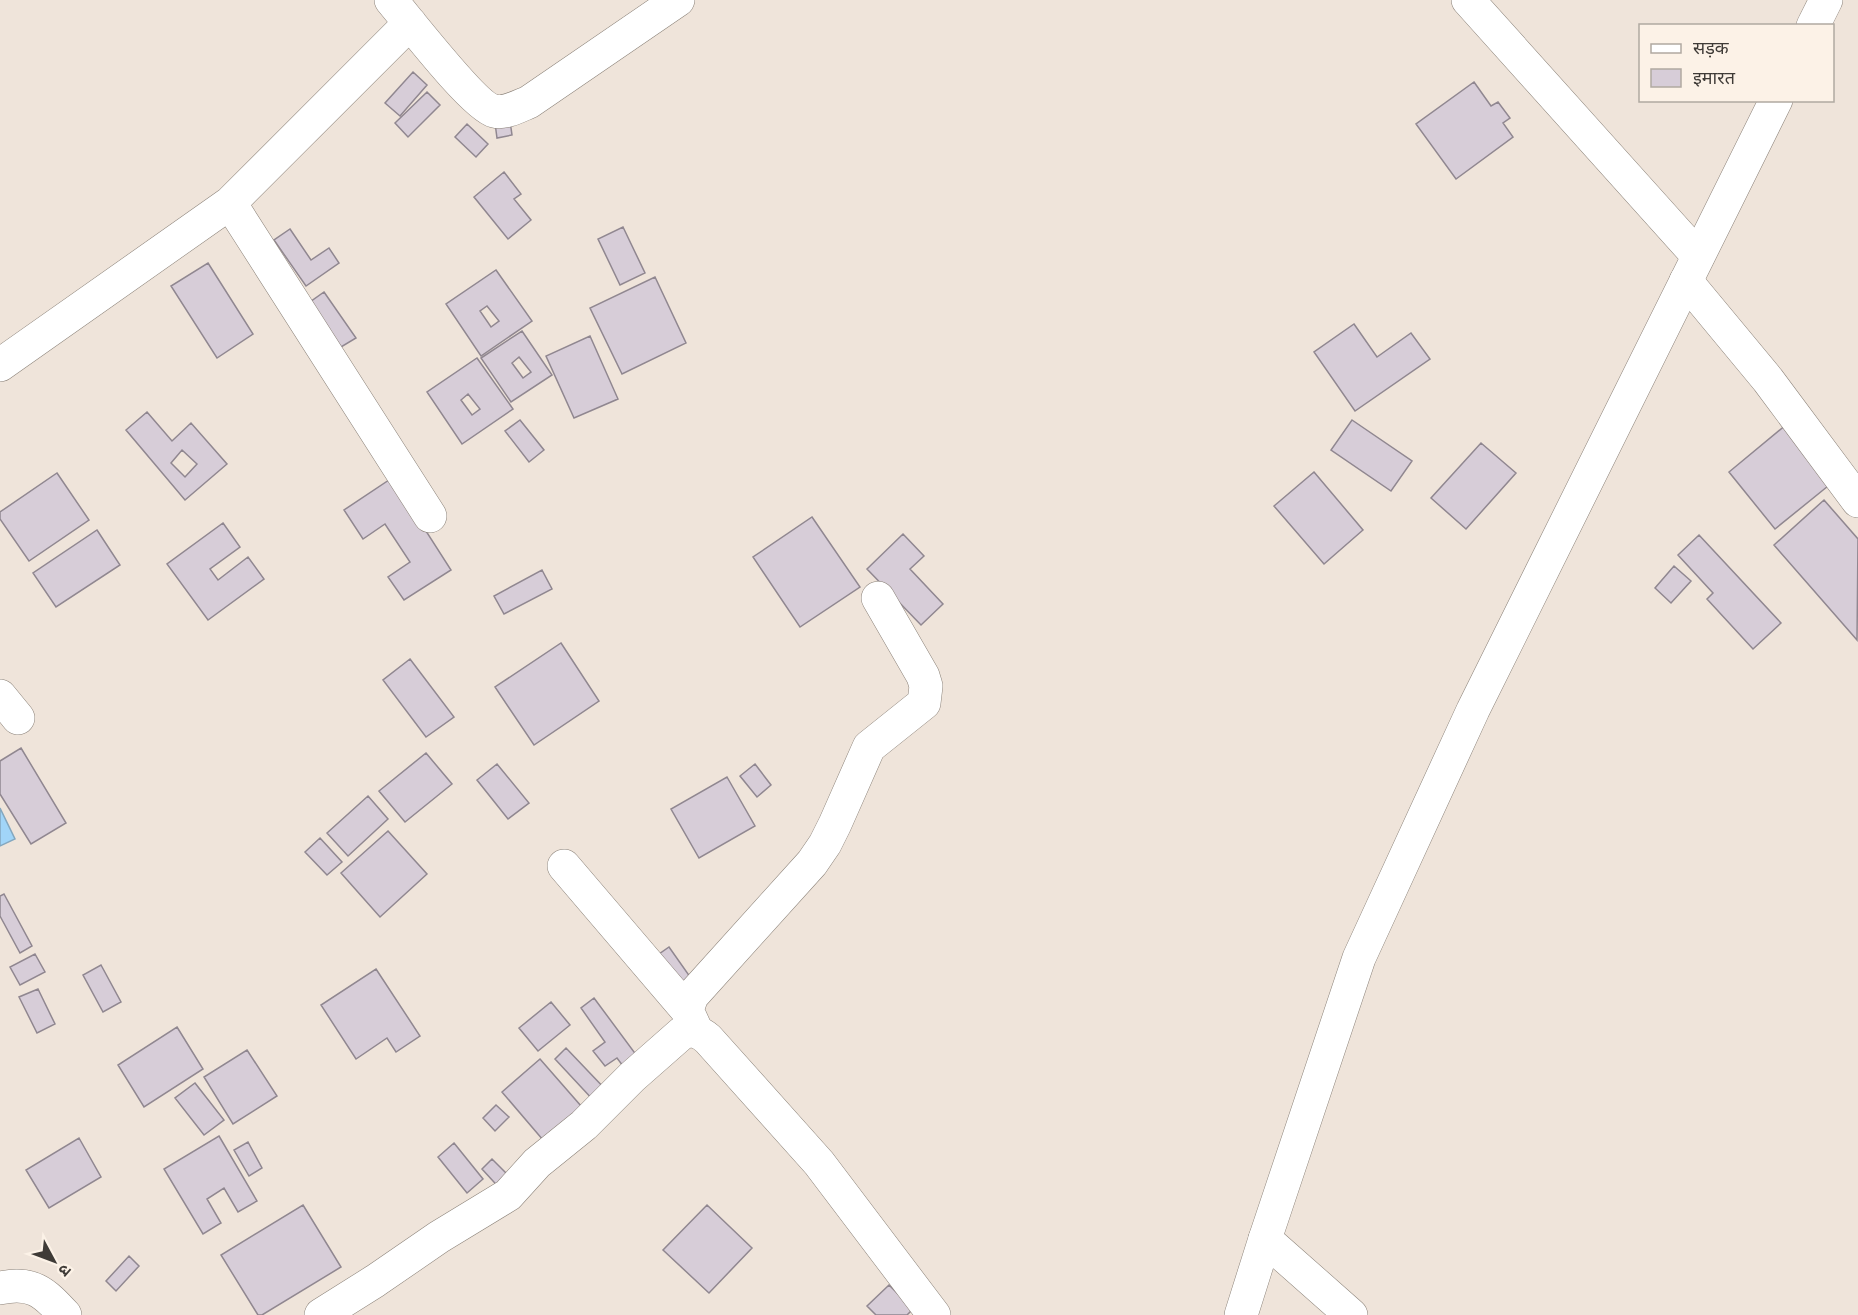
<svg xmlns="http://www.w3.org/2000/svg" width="1858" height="1315" font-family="Quicksand,'Noto Sans Devanagari',sans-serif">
<rect width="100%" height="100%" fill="#efe4da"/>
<!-- water -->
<path fill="#a1d5f8" stroke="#84a7be" stroke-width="1.5" d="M0,808L15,839L0,846Z"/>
<!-- building -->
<path fill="#d7cdd8" stroke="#908790" stroke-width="1.5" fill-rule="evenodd" d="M413,72L427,85L400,116L385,103Z
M1474,82L1491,106L1498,102L1510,118L1503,123L1513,137L1456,179L1416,124Z
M427,92L440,105L408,137L395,123Z
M510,121L512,135L497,138L495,123Z
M467,124L488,144L476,157L455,137Z
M504,172L521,194L514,199L531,220L508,239L474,197Z
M623,227L645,273L620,285L598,239Z
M290,229L311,260L329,248L339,263L306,286L274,240Z
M208,263L253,334L217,358L171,286Z
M496,270L532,321L481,356L446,304ZM487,306L499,321L491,327L480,311Z
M655,277L686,343L622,374L590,308Z
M324,292L356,338L341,347L310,302Z
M1354,324L1377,357L1411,333L1430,359L1355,411L1314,352Z
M522,331L552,375L511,402L481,358ZM519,357L531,372L523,378L512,363Z
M590,336L618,399L574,418L546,356Z
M477,358L513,409L462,444L427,392ZM468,394L480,409L472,415L461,400Z
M147,412L172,441L191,423L227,464L185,500L126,430ZM182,450L197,464L185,477L171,463Z
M520,420L544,450L529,462L505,431Z
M1352,420L1412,461L1391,491L1331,450Z
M1787,424L1833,482L1775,529L1729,472Z
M1481,443L1516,473L1466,529L1431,498Z
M1314,472L1363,530L1324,564L1274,506Z
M57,473L89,520L29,561L0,519V512Z
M392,478L451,570L404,600L388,577L410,562L385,524L363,539L344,510Z
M1824,500L1858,539L1857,640L1774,545Z
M812,517L860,587L800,627L753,557Z
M223,523L240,547L210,569L218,580L248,557L264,579L208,620L167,564Z
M97,530L120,565L56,607L33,573Z
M903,534L924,556L910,569L943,604L921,625L867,569Z
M1699,535L1781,623L1753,649L1707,599L1713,593L1678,555Z
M1674,566L1691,581L1671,603L1655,588Z
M542,570L552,589L504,614L494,596Z
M561,643L599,701L534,745L495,687Z
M410,659L454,717L426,737L383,680Z
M21,748L66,823L31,844L0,794V761Z
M426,753L452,784L405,822L379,791Z
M497,764L529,803L508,819L477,780Z
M755,764L771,785L757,797L740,776Z
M727,777L755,826L699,858L671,809Z
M368,796L388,819L348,856L327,833Z
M388,831L427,874L380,917L341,873Z
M320,838L342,862L327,875L305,852Z
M4,894L32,946L20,953L0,916V896Z
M669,947L693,981L677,993L652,959Z
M35,954L45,972L20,985L10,967Z
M101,965L121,1002L103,1012L83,975Z
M376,969L420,1036L396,1052L387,1038L356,1059L321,1005Z
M38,989L55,1024L37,1033L19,997Z
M594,998L640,1060L626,1070L617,1058L605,1066L593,1051L605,1042L581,1008Z
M551,1002L570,1025L538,1051L519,1028Z
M177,1027L203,1069L144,1107L118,1065Z
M566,1048L607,1091L595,1102L555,1059Z
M247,1050L277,1096L233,1124L204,1077Z
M540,1059L588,1114L549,1147L502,1092Z
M195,1083L224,1120L204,1135L175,1098Z
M496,1105L509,1117L495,1131L483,1118Z
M219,1136L257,1201L238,1212L224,1188L207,1199L221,1223L203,1234L164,1169Z
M79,1138L101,1177L49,1208L26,1170Z
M248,1142L262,1168L249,1176L234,1150Z
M454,1143L483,1179L467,1193L438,1157Z
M492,1159L515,1182L504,1193L482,1169Z
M303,1205L341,1267L262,1315H258L221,1255Z
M707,1205L752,1248L709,1293L663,1250Z
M129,1256L139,1266L116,1291L106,1281Z
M889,1285L913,1309L907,1315H876L867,1306Z"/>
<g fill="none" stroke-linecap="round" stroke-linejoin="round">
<!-- minor casing -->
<g stroke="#8b8279" stroke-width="34">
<path id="minor" d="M391,0C408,20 474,106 494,111C505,114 519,106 529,102L678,0
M1468,0L1698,256
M230,203L430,516
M1686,281L1768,380L1858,501
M0,365L230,203L410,23
M0,696L18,718
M564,866L687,1010
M697,1032L687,1010L692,996L812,863L825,844L835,824L869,747L924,703L926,686L923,676L878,598
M1265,1239L1351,1315
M0,1288C32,1281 44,1292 65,1315
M321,1315L375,1281L439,1237L508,1195L537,1163L584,1125L632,1077L682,1033C693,1029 700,1032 708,1039L819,1163L934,1315"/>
</g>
<!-- tertiary casing -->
<g stroke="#8b8279" stroke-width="34">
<path id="tertiary" d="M1813,26L1826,0
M1241,1315L1265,1239L1359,958L1473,710L1776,100"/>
</g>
<!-- minor -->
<use href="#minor" stroke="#fff" stroke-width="33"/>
<!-- tertiary -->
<use href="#tertiary" stroke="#fff" stroke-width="33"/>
</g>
<!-- legend -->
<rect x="1639" y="24" width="195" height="78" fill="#fcf2e7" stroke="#b0a9a1" stroke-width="1.5"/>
<rect x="1651" y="44" width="30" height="9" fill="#ffffff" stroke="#b0a9a1" stroke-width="1.5"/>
<text x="1693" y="54" font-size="18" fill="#3f3b37">सड़क</text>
<rect x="1651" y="69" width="30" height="18" fill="#d7cdd8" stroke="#b0a9a1" stroke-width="1.5"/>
<text x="1693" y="84" font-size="18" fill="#3f3b37">इमारत</text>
<!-- north arrow -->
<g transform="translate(54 1261) rotate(131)" stroke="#fcf2e7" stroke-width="4.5" paint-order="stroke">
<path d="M0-4.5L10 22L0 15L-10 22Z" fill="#3f3b37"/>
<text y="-9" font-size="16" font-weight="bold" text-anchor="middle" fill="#3f3b37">उ</text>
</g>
</svg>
